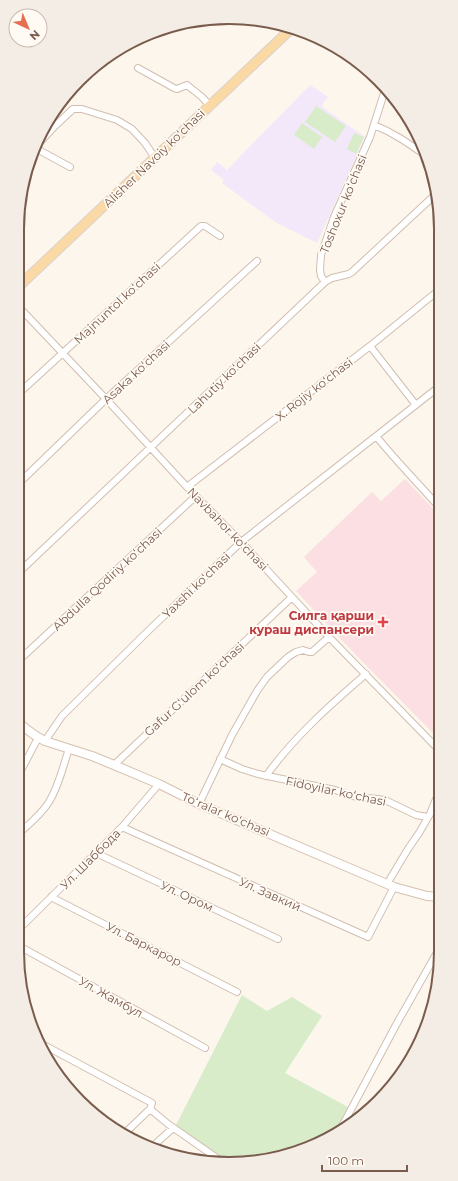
<svg xmlns="http://www.w3.org/2000/svg" width="458" height="1181" font-family="Montserrat,sans-serif">
<rect width="100%" height="100%" fill="#fdf6ec"/>
<!-- education -->
<path fill="#f3e8fa" d="M310,85L328,97L321,106L365,137L317,243L275,222L222,183L224,180L211,170L217,162L227,170Z"/>
<!-- medical -->
<path fill="#fbdfe3" d="M405,479L440,516V740L354,653L296,591L317,572L304,557L372,492L381,501Z"/>
<!-- green -->
<path fill="#d8ecc9" d="M316,106L346,126L335,142L305,122Z
M302,123L322,137L314,149L294,135Z
M354,133L364,137L356,154L347,149Z
M242,995L267,1011L292,997L322,1016L285,1073L348,1107L334,1133L271,1160L229,1161L207,1148L173,1131Z"/>
<g fill="none" stroke-linecap="round" stroke-linejoin="round">
<!-- street casing -->
<g stroke="#d1beb0" stroke-width="8">
<path id="street" d="M138,68L174,88L177,89L187,85L202,97L209,105
M374,125C394,133 408,143 425,155
M41,141L55,126L73,109H82L117,120L132,129L145,143L155,158
M37,149L70,167
M325,282L321,276L320,270L321,255L334,217L370,137L386,87
M17,305L106,399L187,487L241,542L329,637L441,752
M370,346L416,405
M17,395L201,226H205L220,236
M376,436C396,461 419,484 440,508
M17,485L106,399L257,261
M187,487L370,346L439,290
M17,574L325,282L332,278L349,274L352,272L437,193
M17,662L196,496
M45,741L62,716L146,633L241,542L440,386
M220,759L242,769L258,774L335,790L352,796L385,800L416,815L428,817
M114,765L292,597
M266,776C294,737 330,705 366,674
M17,778L38,738
M199,804L232,735L257,691L267,677L288,657L296,652L303,650L309,652H312L329,637
M122,827L368,937L394,887
M17,835C28,825 41,815 49,802C59,786 63,766 69,749
M96,853L278,939
M387,884L408,849L419,833L430,814L441,787
M51,897L237,992
M17,931L122,827L159,784
M17,945L205,1048
M42,1044L152,1103L150,1109L123,1135
M150,1109L168,1124L221,1161
M339,1132L396,1025L439,949
M153,1146L173,1128"/>
</g>
<!-- secondary casing -->
<g stroke="#d6c0b0" stroke-width="10">
<path id="secondary" d="M17,721C26,729 34,736 45,741L92,756L114,765L159,784L199,804L394,887L427,896L441,897"/>
</g>
<!-- primary casing -->
<g stroke="#dad1cd" stroke-width="11">
<path id="primary" d="M17,288L292,28"/>
</g>
<!-- street -->
<use href="#street" stroke="#fff" stroke-width="6"/>
<!-- secondary -->
<use href="#secondary" stroke="#fff" stroke-width="8"/>
<!-- primary -->
<use href="#primary" stroke="#fbd9a5" stroke-width="9"/>
</g>
<!-- markers -->
<path fill="#e0444e" stroke="#fffaf3" stroke-width="1.5" d="M381 616h4v4h4v4h-4v4h-4v-4h-4v-4h4z"/>
<g text-anchor="middle" dominant-baseline="central" stroke-width="3.5" stroke-linejoin="round" paint-order="stroke">
<!-- street labels -->
<g font-size="12" fill="#7a5c4d" stroke="#fffaf3">
<text transform="translate(154 158) rotate(-44)">Alisher Navoiy koʻchasi</text>
<text transform="translate(343 204) rotate(-68)">Toshoxur koʻchasi</text>
<text transform="translate(117 303) rotate(-43)">Majnuntol koʻchasi</text>
<text transform="translate(136 372) rotate(-43)">Asaka koʻchasi</text>
<text transform="translate(224 378) rotate(-44)">Lahutiy koʻchasi</text>
<text transform="translate(314 389) rotate(-38)">X. Rojiy koʻchasi</text>
<text transform="translate(228 529) rotate(46)">Navbahor koʻchasi</text>
<text transform="translate(107 579) rotate(-43)">Abdulla Qodiriy koʻchasi</text>
<text transform="translate(196 585) rotate(-44)">Yaxshi koʻchasi</text>
<text transform="translate(194 689) rotate(-43)">Gafur Gʻulom koʻchasi</text>
<text transform="translate(336 791) rotate(12)">Fidoyilar koʻchasi</text>
<text transform="translate(226 814) rotate(23)">Toʻralar koʻchasi</text>
<text transform="translate(90 859) rotate(-45)">Ул. Шаббода</text>
<text transform="translate(270 894) rotate(24)">Ул. Завкий</text>
<text transform="translate(187 896) rotate(25)">Ул. Ором</text>
<text transform="translate(144 944) rotate(27)">Ул. Баркарор</text>
<text transform="translate(111 997) rotate(29)">Ул. Жамбул</text>
</g>
<!-- health labels -->
<g font-size="12" font-weight="bold" fill="#be3a42" stroke="#fffaf3" text-anchor="end">
<text x="374" y="615">Силга қарши<tspan x="374" dy="14">кураш диспансери</tspan></text>
</g>
</g>
<!-- crop -->
<path d="M0 0H458V1181H0ZM229 24H229A205 205 0 0 1 434 229V952A205 205 0 0 1 229 1157H229A205 205 0 0 1 24 952V229A205 205 0 0 1 229 24Z" fill="#f4ede6" fill-rule="evenodd"/>
<path fill="none" stroke="#7a5c4d" stroke-width="2" d="M229 24H229A205 205 0 0 1 434 229V952A205 205 0 0 1 229 1157H229A205 205 0 0 1 24 952V229A205 205 0 0 1 229 24Z"/>
<!-- north arrow -->
<g transform="translate(28 28) rotate(136)"><circle r="19" fill="#fffaf3" stroke="#cabbb1"/>
<path d="M0-3L7 15L0 10L-7 15Z" fill="#e76f51"/>
<text y="-6" font-size="11" font-weight="bold" text-anchor="middle" fill="#7a5c4d">N</text>
</g>
<!-- scale -->
<path d="M322 1165v6h85v-6" fill="none" stroke="#7a5c4d" stroke-width="2"/>
<text x="328" y="1165" font-size="12" fill="#7a5c4d" stroke="#fffaf3" stroke-width="3" paint-order="stroke">100 m</text>
</svg>
